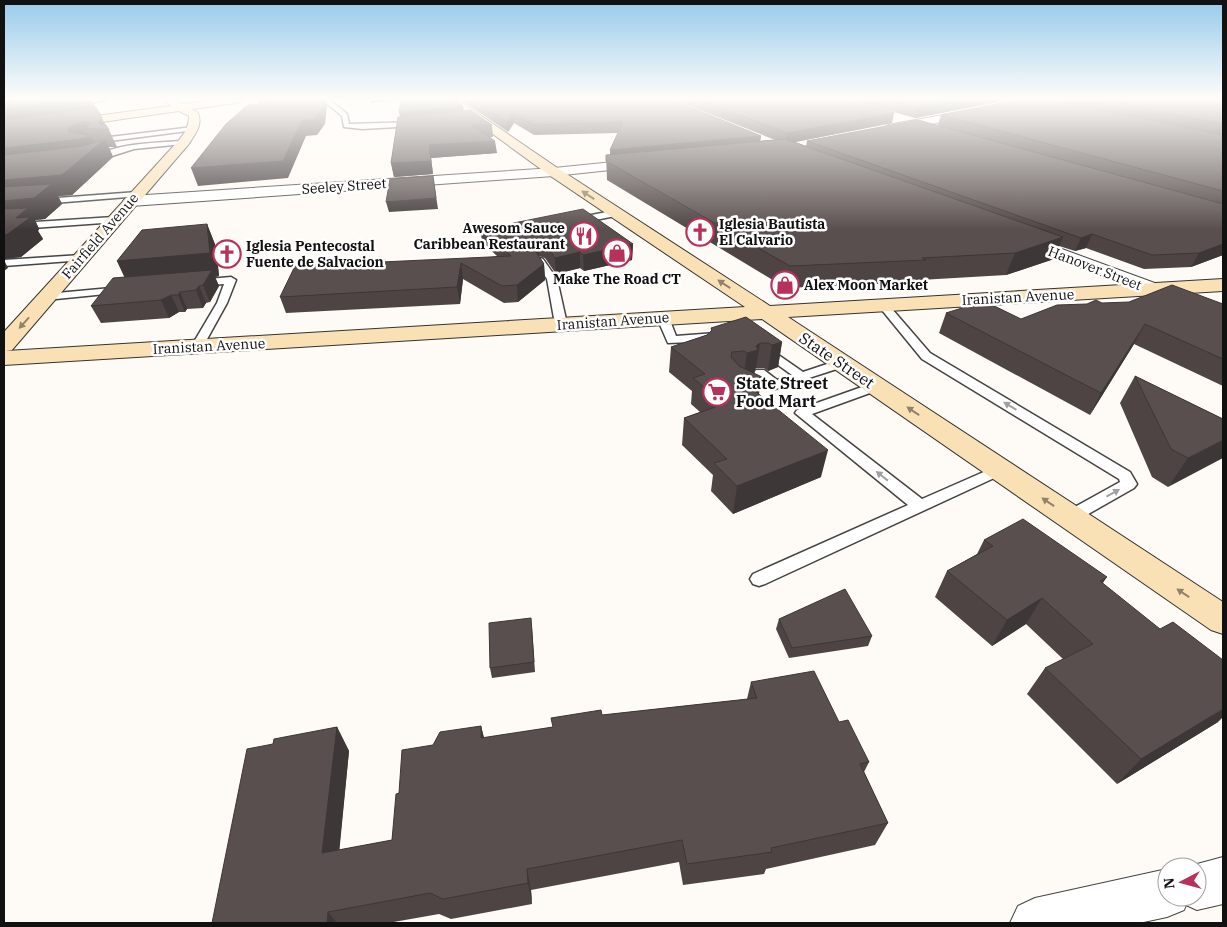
<svg xmlns="http://www.w3.org/2000/svg" width="1227" height="927" font-family="'IBM Plex Serif',serif">
<rect width="100%" height="100%" fill="#fefaf5"/>
<g fill="none" stroke-linecap="round" stroke-linejoin="round">
<!-- lane casing -->
<g stroke="#444" stroke-width="3">
<path id="lane" d="M92,100H105L74,107L71,105Z
M323,100H330L347,114L349,124L415,122L418,124L415,126L362,129L344,127L342,116Z
M193,127L195,128V130L110,141L107,139L110,137Z
M181,141L184,143L183,144L134,149L93,162L89,160C112,143 154,143 181,141Z
M137,192H140V196L4,207V202Z
M617,210L620,211V215L576,224L572,221L576,218Z
M114,217L117,218V222L4,230V224Z
M81,255L86,258L84,260L4,266V260Z
M540,258L543,259L557,279L567,324L565,326L561,327L555,324L547,279L535,261Z
M231,277L236,280L227,303L201,350H193L191,347L217,303L224,284L197,286L192,283L197,280Z
M122,287L126,288L127,290L126,292L46,300L41,297L46,294Z
M882,301L886,302L930,353L1130,472L1137,484L1134,488L1076,521L1070,523L1064,521L1062,517L1064,513L1120,482L1119,479L922,359L877,304Z
M663,315L669,318L676,336L716,333L722,337L716,341L668,343L657,318Z
M764,345L803,372L842,359L848,363L846,366L775,389C767,387 759,379 754,373L756,370H764L777,380L792,375L760,352L758,349Z
M876,382L881,383L883,386L881,389L812,414L922,499L995,467H1005L1008,470L1005,473L765,584L759,586L753,584L750,579L753,574L908,505L795,413L797,410Z"/>
</g>
<!-- street casing -->
<g stroke="#444" stroke-width="2">
<path id="street" d="M976,109L981,112L980,114L888,133L882,129L888,125Z
M643,159L648,160L650,163L648,166L554,176L131,206L126,204L123,201L126,198L131,196L554,168Z
M1021,234L1223,308V321L1015,243L1013,239L1015,235Z
M1223,857V904L1197,910L1186,905L1184,910L1167,917L1139,923H1010L1018,906L1035,898L1167,869V897H1197V867H1186Z"/>
</g>
<!-- secondary casing -->
<g stroke="#333" stroke-width="2">
<path id="secondary" d="M163,100H176L183,104L213,100H242L237,103L192,109L198,113C203,125 195,135 188,145L12,350L6,351L745,307L549,175L446,100H458L559,169L770,306L1223,279V291L788,317L1223,602V634L1211,630L762,319L4,365V332L179,140C185,133 189,126 189,116L179,111L4,136V128L171,106Z"/>
</g>
<!-- lane -->
<use href="#lane" fill="#fff" fill-rule="evenodd"/>
<!-- street -->
<use href="#street" fill="#fff" fill-rule="evenodd"/>
<!-- secondary -->
<use href="#secondary" fill="#f9e1b5" fill-rule="evenodd"/>
</g>
<!-- wall -->
<path fill="#4d4443" d="M4,100H92L95,108L109,130L117,147H109L113,157L72,195L58,196L62,204L45,219L35,220L39,229L38,231L43,239L21,257L4,259Z
M461,100H673L761,136L760,141L775,140L675,100H849L892,123L795,142L806,146L807,141L938,125L941,115L1221,135L1055,100H1223V255L1191,267L1144,269L1086,248L1075,251L1059,246L1054,259L1006,275L920,280L919,282L786,288L607,180L606,155H610V150L618,133L534,135L514,123L508,132Z
M850,100H1008L915,118Z
M463,106V110L492,125L493,137H489L497,153L431,158L433,174L394,177L391,163L400,117Z
M207,224L216,247L219,276L215,277L219,286L210,302L206,303L203,308L187,309L185,312H179L169,318L101,323L91,306L125,277L117,261Z
M480,226L633,244L632,260L584,271L580,268L556,274L545,258L539,256L544,264L545,280L518,302L504,303L463,279L460,304L286,313L280,297L497,256L482,242Z
M1102,303L1223,304V386L1134,344L1090,415L939,333L946,313L1021,319L1087,304Z
M711,328L782,342L778,367L768,371L764,368H756L755,369L754,374L762,377L759,394L821,477L733,514L711,491L713,475L682,445L684,418L700,412L691,404L692,391L669,372L671,347L707,335L711,332Z
M1135,376L1223,419L1168,487L1152,477L1120,403Z
M984,540L1103,583L1218,722L1117,784L1027,694L1045,668L1063,659L1026,624L992,646L935,597L947,571L977,554Z
M779,619L872,636L868,646L789,658L776,629Z
M532,628L535,672L492,678L490,668Z
M751,682L839,722L869,762L864,772L888,823L875,845L766,869L764,874L683,885L679,862L531,890L532,904L451,919L439,914L388,923H212L273,744L337,727L349,751L339,850L392,840L399,793L433,745L481,726L484,738L553,727L602,715L747,699Z"/>
<!-- shaded-wall -->
<path fill="#3e3737" d="M10,100H92L98,114L10,125L4,113V109L13,107Z
M257,100H290L260,112Z
M323,100H326L327,106L325,124L317,135L306,136L288,178L198,186L191,168L302,120Z
M370,100H398L371,103Z
M962,100H1008L915,118L918,108Z
M463,106L464,115L401,121L399,112Z
M513,113L514,123L508,132L507,122Z
M894,113L892,123L785,144L787,133Z
M102,118L107,130L98,122Z
M85,121L88,128H86L89,136H91L96,147L105,139L113,157L72,195L58,196L62,204L45,219L35,220L39,229L38,231L43,239L21,257L4,259V148L69,132L68,127Z
M761,136L759,147L610,161V150Z
M495,141L497,153L431,158L433,174L394,177L391,163L429,145Z
M433,176L438,209L389,212L386,202Z
M207,224L216,247L219,276L215,277L219,286L210,302L203,285H128L117,261Z
M1092,234L1086,248L1075,251L1081,238Z
M1063,237L1054,259L1006,275L1015,253Z
M538,241L539,256L532,246Z
M633,244L632,260L584,271L583,255Z
M1223,244V255L1191,267L1199,253Z
M580,252V268L556,274L555,258Z
M4,260L8,268L4,271Z
M461,263L463,279L460,304L457,287Z
M544,264L545,280L518,302L517,285Z
M199,286L206,303L203,308L196,290Z
M180,292L187,309L185,312L178,295Z
M171,295L179,312L169,318L161,300Z
M1145,324L1134,344L1090,415L1101,393Z
M782,342L778,367L768,371L772,345Z
M760,343L756,368L755,369L754,375L743,379L747,353Z
M762,377L757,403L745,383Z
M1223,440V458L1168,487L1188,458Z
M828,450L821,477L733,514L737,486Z
M1107,577L1089,603L1100,581Z
M1042,598L1026,624L992,646L1007,620Z
M1223,709V717L1218,722L1117,784L1141,759Z
M481,726L487,750L481,738Z
M337,727L349,751L337,875L322,853Z
M527,869L531,890L532,904L528,883Z
M328,912L337,923H327Z"/>
<!-- building -->
<path fill="#594f4e" stroke="#3e3737" d="M21,100H73L4,109V102L6,103Z
M270,100H323L322,110L313,120H302L283,161L191,168L226,124L249,104L255,105Z
M401,100H455L463,106L399,112Z
M474,100H673L761,136L610,150L623,122L534,125L513,113L507,122Z
M700,100H848L894,113L787,133Z
M887,100H962L918,108Z
M1017,100H1053L1223,135V191L941,115Z
M1104,100H1223V124Z
M96,107L102,118L98,122L101,125H106L109,130L86,128L90,124L85,121L68,127L69,132L91,136L81,139L4,148V120Z
M470,110L492,125H472L495,141L429,145L431,161L391,163L398,117Z
M918,120L1223,204V244L1199,253L1152,255L1092,234L1081,238L807,141Z
M105,139L62,175L4,180V155L83,146Z
M785,139L1063,237L1015,253L922,258L926,260L790,266L606,161V155Z
M433,176L436,198L386,202L390,179Z
M52,184L34,198L4,201V187Z
M28,208L16,218L31,217L8,234L4,235V209Z
M583,209L633,244L583,255L580,252L555,258L544,242L538,241L532,246L544,264L517,285L502,286L461,263L457,287L280,297L295,266L511,256L480,226L489,228Z
M207,224L210,253L117,261L142,230Z
M212,270L203,285L199,286L196,290L180,292L178,295H171L161,300L91,306L113,278Z
M1172,285L1223,304V359L1145,324L1101,393L946,313L984,301L1021,319L1057,305L1087,304L1096,300L1102,303L1129,302Z
M746,317L782,342L772,345L768,343H760L756,346L758,350L747,353L744,351L732,352L731,357L739,366L762,377L745,383L828,450L737,486L714,463L727,459L684,418L724,404L693,378L705,374L671,347L707,335L712,330L711,328Z
M1135,376L1223,419V440L1188,458L1171,449Z
M1023,519L1107,577L1100,581L1160,629L1173,622L1223,660V709L1141,759L1045,668L1093,644L1042,598L1007,620L947,571L993,546L984,540Z
M845,589L872,636L792,648L779,619Z
M531,618L534,662L490,668L489,623Z
M814,671L839,722L848,720L869,762L860,764L888,823L771,848L772,852L687,864L682,840L527,869L528,883L443,899L430,893L328,912L327,923H212L247,749L273,744L274,739L337,727L322,853L392,840L396,794L399,793L402,750L433,745L440,732L481,726V738L553,727L551,718L601,710L602,715L757,698L751,682Z"/>
<!-- one-way arrows -->
<defs><path id="oneway-solid" d="M-6-.8H1V-3.2L6.5 0L1 3.2V.8H-6Z" transform="scale(1.25)"/></defs>
<g fill="#91836b">
<use href="#oneway-solid" transform="translate(588 195) rotate(-147)"/>
<use href="#oneway-solid" transform="translate(724 284) rotate(-147)"/>
<use href="#oneway-solid" transform="translate(24 323) rotate(132)"/>
<use href="#oneway-solid" transform="translate(913 411) rotate(-146)"/>
<use href="#oneway-solid" transform="translate(1048 502) rotate(-146)"/>
<use href="#oneway-solid" transform="translate(1183 593) rotate(-146)"/>
</g>
<g fill="#a0a0a0">
<use href="#oneway-solid" transform="translate(1010 406) rotate(-149)"/>
<use href="#oneway-solid" transform="translate(882 476) rotate(-142)"/>
<use href="#oneway-solid" transform="translate(1113 493) rotate(-29)"/>
</g>
<!-- sky -->
<linearGradient id="sky" x2="0" y2="1"><stop stop-color="#97caec"/><stop offset="0.43" stop-color="#fffdfa"/><stop offset="1" stop-color="#fffdfa" stop-opacity="0"/></linearGradient>
<rect width="1227" height="230" fill="url(#sky)"/>
<!-- icons -->
<defs>
<g id="church-ring" transform="scale(1.4375)"><circle r="9.5" fill="#fff" stroke="#b83158" stroke-width="1.5"/><path d="M-1.2-6h2.4v3.5h3.3v2.4h-3.3V6h-2.4V-.1h-3.3v-2.4h3.3Z" fill="#b83158"/></g>
<g id="restaurant-ring" transform="scale(1.4375)"><circle r="9.5" fill="#fff" stroke="#b83158" stroke-width="1.5"/><path d="M-5-6h1v4h1v-4h1v4h1v-4h1v5L-1.5 .5V6h-2V.5L-5-1ZM5-6V6H3V1.5H1.5Q1.5-4 5-6Z" fill="#b83158"/></g>
<g id="shop-ring" transform="scale(1.4375)"><circle r="9.5" fill="#fff" stroke="#b83158" stroke-width="1.5"/><path d="M-5-2.5h2.3a2.7 3.5 0 0 1 5.4 0H5L5.5 6h-11ZM-1.5-2.5h3a1.5 2.3 0 0 0-3 0Z" fill="#b83158"/></g>
<g id="supermarket-ring" transform="scale(1.4375)"><circle r="9.5" fill="#fff" stroke="#b83158" stroke-width="1.5"/><path d="M-6-5.5h2.5l.6 2H6L4.5 2H-2.5L-4.4-4H-6ZM-1.5 3.2a1.3 1.3 0 1 0 .1 0ZM3 3.2a1.3 1.3 0 1 0 .1 0Z" fill="#b83158"/></g>
</defs>
<g fill-rule="evenodd">
<use href="#church-ring" x="700" y="232"/>
<use href="#restaurant-ring" x="584" y="236"/>
<use href="#shop-ring" x="617" y="253"/>
<use href="#church-ring" x="227" y="254"/>
<use href="#shop-ring" x="785" y="285"/>
<use href="#supermarket-ring" x="717" y="392"/>
</g>
<g text-anchor="middle" dominant-baseline="central" stroke-width="5" stroke-linejoin="round" paint-order="stroke">
<!-- far-street labels -->
<g font-size="14" fill="#111" stroke="#fff">
<text transform="translate(344 186) rotate(-4)">Seeley Street</text>
<text transform="translate(100 236) rotate(-49)">Fairfield Avenue</text>
<text transform="translate(1095 268) rotate(21)">Hanover Street</text>
<text transform="translate(1018 297) rotate(-3)">Iranistan Avenue</text>
<text transform="translate(613 321) rotate(-4)">Iranistan Avenue</text>
<text transform="translate(209 346) rotate(-3)">Iranistan Avenue</text>
</g>
<!-- far-poi labels -->
<g font-size="14" font-weight="bold" fill="#111" stroke="#fff" text-anchor="start">
<text x="719" y="224">Iglesia Bautista<tspan x="719" dy="16">El Calvario</tspan></text>
<text x="565" y="228" text-anchor="end">Awesom Sauce<tspan x="565" dy="16">Caribbean Restaurant</tspan></text>
<text x="246" y="246">Iglesia Pentecostal<tspan x="246" dy="16">Fuente de Salvacion</tspan></text>
<text x="617" y="279" text-anchor="middle">Make The Road CT</text>
<text x="804" y="285">Alex Moon Market</text>
</g>
<!-- street labels -->
<g font-size="16" fill="#111" stroke="#fff">
<text transform="translate(837 360) rotate(34)">State Street</text>
</g>
<!-- poi labels -->
<g font-size="16" font-weight="bold" fill="#111" stroke="#fff" text-anchor="start">
<text x="736" y="383">State Street<tspan x="736" dy="18">Food Mart</tspan></text>
</g>
</g>
<!-- border -->
<rect width="1227" height="927" fill="none" stroke="#111111" stroke-width="10"/>
<!-- north arrow -->
<g transform="translate(1182 882) rotate(264)"><circle r="24" fill="#ffffff" stroke="#a0a0a0"/>
<path d="M0-4L9 19L0 12L-9 19Z" fill="#b83158"/>
<text y="-8" font-size="14" font-weight="bold" text-anchor="middle" fill="#111111">N</text>
</g>
</svg>
